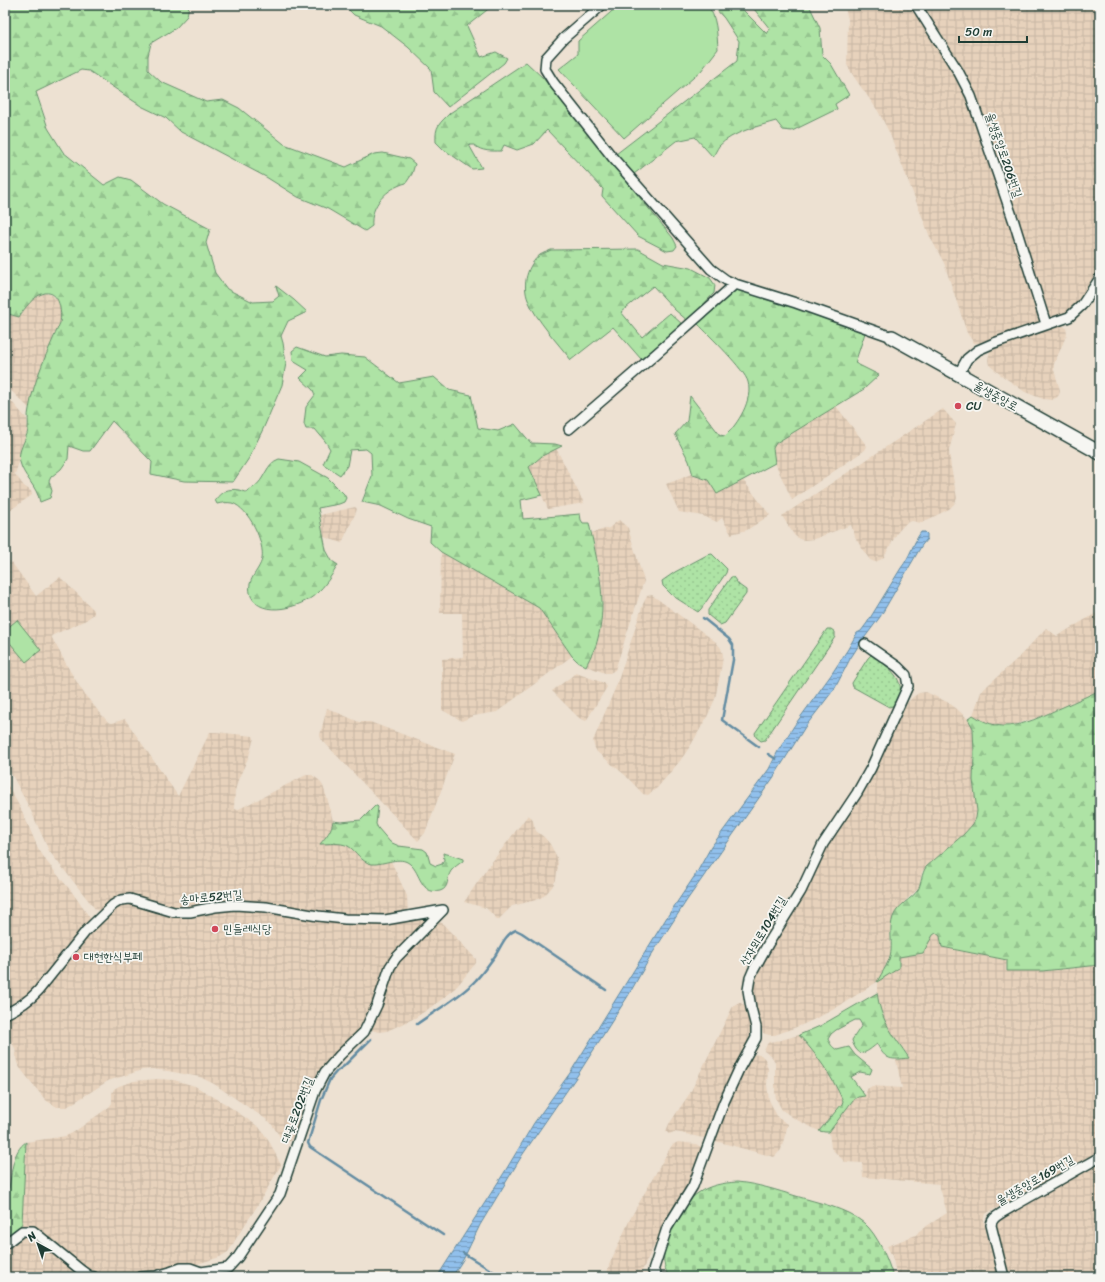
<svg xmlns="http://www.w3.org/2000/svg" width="1105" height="1282" font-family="Sriracha,'Poor Story',sans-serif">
<defs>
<pattern id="industrial-grid" width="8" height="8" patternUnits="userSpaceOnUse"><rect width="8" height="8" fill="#e7d2bc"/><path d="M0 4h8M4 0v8" fill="none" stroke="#c6b5a2"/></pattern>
<pattern id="forest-firs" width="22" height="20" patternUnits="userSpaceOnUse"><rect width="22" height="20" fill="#aee3a5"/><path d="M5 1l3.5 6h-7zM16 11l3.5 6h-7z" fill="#95c48f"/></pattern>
<pattern id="cemetery-stones" width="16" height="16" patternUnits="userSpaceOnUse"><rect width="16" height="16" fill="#aee3a5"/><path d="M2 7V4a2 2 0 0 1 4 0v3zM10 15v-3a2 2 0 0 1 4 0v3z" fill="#95c48f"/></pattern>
<pattern id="garden-dots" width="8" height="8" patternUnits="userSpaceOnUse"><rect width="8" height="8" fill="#aee3a5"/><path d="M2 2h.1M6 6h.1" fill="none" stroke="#95c48f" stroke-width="1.8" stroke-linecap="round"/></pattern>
<pattern id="water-rules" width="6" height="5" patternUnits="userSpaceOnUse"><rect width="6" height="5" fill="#91c0ec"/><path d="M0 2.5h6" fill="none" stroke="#769dc0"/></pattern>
</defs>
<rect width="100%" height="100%" fill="#ede1d2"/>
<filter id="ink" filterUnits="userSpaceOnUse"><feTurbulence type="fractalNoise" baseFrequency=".025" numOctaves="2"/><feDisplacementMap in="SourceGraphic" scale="8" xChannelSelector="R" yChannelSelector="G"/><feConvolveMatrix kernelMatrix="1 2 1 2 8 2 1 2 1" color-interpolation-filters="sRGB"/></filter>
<g filter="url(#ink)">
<!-- industrial -->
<path fill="url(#industrial-grid)" d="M844,5H1100V270L1085,294L1074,308L1066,313L1059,316L1034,324L983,343H974L967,333L944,263L930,237L889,132L878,111L854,77L847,65L848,19Z
M45,293L52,295L57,299L60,306L61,314L60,323L37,380L29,408L5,385V313L19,317L25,308L31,301L39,295Z
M1058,326H1064L1066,328L1067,334L1054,364V370L1060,390L1059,395L1056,398L1051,400L1043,399L1025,392L1001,375L989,365L988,360L990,350L1029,335Z
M5,394L27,419L28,429L19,456V462L15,474L24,486L31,491L32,495L9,511L5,506Z
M836,406L867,446L865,450L792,500L775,463L773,448L776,443Z
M943,409L956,424L949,451L951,467L957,498L955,503L949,509L921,523L912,521L906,523L897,533L884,557L880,560L875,562L870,560L865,553L856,539L851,525L814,539L805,540L799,539L794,535L782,516Z
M556,448L584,503L548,509L529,467L542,456Z
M693,473V476L708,480L717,494L743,480L770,515L747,530L731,534L722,518L717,522L703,516L679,512L666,484L680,479Z
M355,507L357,509L356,512L342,543L324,537L320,515Z
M619,520L628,528L644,581L615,670L610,673H605L586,666L598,639L602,613V590L600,573L591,533L609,528Z
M441,552L539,608L572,656L497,712L473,716L462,721L442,710V659L463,657L462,613H440Z
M5,557L12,563L36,596L60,577L94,610V614L86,620L51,636L70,671L85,695L95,707L108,722L112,723L125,719L178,796L210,732H216L253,736L254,738L249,756L238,780L235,791L234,808L237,810L306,775H312L319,780L323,786L328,801L333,821V825L327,835L321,843L343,844L350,847L362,860L374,864L391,861L407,896L408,914L388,916H342L304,911L173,908L136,897L106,906L100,911L96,910L49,851L31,811L13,777L5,764Z
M652,595L716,642L721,648L723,655L722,664L715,699L707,717L691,745L680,761L657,788L648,795L643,794L625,775L597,752L594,746L593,741L617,684L643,604L647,596Z
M1100,611V690L1040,717L1013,725L1001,726L990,724L982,721L973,715L981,692L988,685L1018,658L1046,628L1057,636Z
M576,673L604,683L607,687L586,721L579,718L552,691Z
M926,692L949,703L957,709L968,719L971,724L973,728L974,754L973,780L977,811L976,818L973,824L964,834L926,867L922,872L919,888L905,901L894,915L890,929L891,953L885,967L899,957L923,953L933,935L937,933L940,936L942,947L1007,960L1006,971H1042L1100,965V1152L987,1213L984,1217V1223L998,1277H897L892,1256L887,1246L916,1235L919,1231L947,1213L939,1184L863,1177L862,1163L845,1162L831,1148L829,1132L853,1100L858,1097L865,1096L867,1089L872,1086L902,1088L896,1060L909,1057L885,1023L879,1004L877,993V982L836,1008L819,1017L802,1025L775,1035H769L763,1033L758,1018L752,990L753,981L756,973L827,846L867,788L907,703L913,697L919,693Z
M327,708L359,722H370L455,754L425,833L418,841L321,739L320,735Z
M5,780L22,811L38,848L47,862L72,892L90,918L91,922L50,972L24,1000L5,1011V947L11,945L5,930Z
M528,815L532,818L536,831L544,837L550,844L557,857L558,865L556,880L552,887L544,896L536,900L512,906L498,920L486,908L464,902L488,867Z
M129,903L173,916L184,917L221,910L240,909L266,911L373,923L399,922L426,917L428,919L427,921L402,944L392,955L385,967L374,1004L359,1031L324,1067L315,1079L299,1116L294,1134L290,1141L285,1144L270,1122L214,1084L200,1077L168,1071L152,1069L142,1070L108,1081L67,1107H57L47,1101L42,1096L20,1068L17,1063L15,1048L5,1032V1019L26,1008L33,1002L83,941L109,914L117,907L123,904Z
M439,922L442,923L476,959V963L458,985L450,993L437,1003L415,1018L387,1031L378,1032L372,1030L371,1028L391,975L401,957L436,923Z
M739,1002L744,1005L746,1008L751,1029L752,1037L707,1135L703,1138L681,1133L674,1132L669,1134L666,1131L669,1124L690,1093L733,1006Z
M799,1035L820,1060L832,1079L843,1101L842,1104L819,1131L795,1119L782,1110L776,1099L775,1092V1062L772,1057L764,1051L767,1044L769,1042L781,1040Z
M750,1054L761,1055L765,1059L768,1069L767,1085L769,1100L778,1118L788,1124L781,1150L774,1157L712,1140L717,1127Z
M157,1079L174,1080L195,1086L224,1103L253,1123L259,1127L268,1139L281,1165L256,1208L237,1237L232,1246L228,1252L220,1257L197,1264L193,1277H5V1239L22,1223L26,1142L66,1136L74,1132L109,1107L112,1103V1093L114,1089L119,1086L134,1081Z
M678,1142L696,1144L702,1148L694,1173L651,1252L639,1277H608L607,1274L609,1265L631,1217L666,1155L672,1145Z
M1100,1163V1277H1008L996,1226L998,1221L1004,1217Z"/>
<!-- forest -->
<path fill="url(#forest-firs)" stroke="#66906c" d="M5,5H189L187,16L176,28L151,43L148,56V70L161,82L206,102L223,100L239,108L284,144L346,167L374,154L383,153L409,159L415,164L412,174L406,183C387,188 370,205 372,226L365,231L328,209L298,197L266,177L181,132L166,118L141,106L89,71L81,70L36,92L48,128L63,152L104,185L120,177L131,180L163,204L210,229L206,243L215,273L227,289L253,302L273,301L279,296L276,286L294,300L307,312L288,321L281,336L283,343L286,363L282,385L264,427L249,458L233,482L184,481L151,474L152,462L112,421L90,451H83L69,446L68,459L61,469L51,477L49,481L52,491L50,498L40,502C37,486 23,476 20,462C17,451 26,441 28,430C29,423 27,416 29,409C34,379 48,351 60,323C62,312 60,291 45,293C34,295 24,309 19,317L5,313Z
M344,5H506L501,9L492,6L467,26L481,57L496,52L507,58L504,63L448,107L434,92L431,69L408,47L381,26L354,15Z
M712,5H738L767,34L770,29L754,9L757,5H809L820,28L822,55L831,64L849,95L835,104L837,109L792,131L783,130L776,121C759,126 732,132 719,146C717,149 715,153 713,157L695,137L676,141L634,174L616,154L737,61L739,41L724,18Z
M526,62L543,78L590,137L673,238L677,246L674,250L667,251L638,236L602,196L603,189L547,130L534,144L517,150L504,145L501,151C492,151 482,152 474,145H469L482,168L472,169L443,149L436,142C435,126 439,124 450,113Z
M638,249L663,263L691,268L710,278L715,285L714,293L688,321L675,310L653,286L621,312L642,337L670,313L683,325L641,359L613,327L571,360C558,343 536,320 528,300C522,285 527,265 540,255C543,253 547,252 551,250Z
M738,289L754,293L865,333L855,363L879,375L864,389L776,443L773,448L775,463L717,494L708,480L693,475L689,461L675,434L687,421L690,396L720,435L725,436C738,424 753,400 748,382C745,370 709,335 698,324L728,293Z
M297,347L325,357L341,355L365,357L399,383L434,377L449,390L471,395L478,428L498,431L515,424L531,443L555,444L562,446L542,456L529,467L542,495L521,500L523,519L580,514L581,520L583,523H589C597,561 608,599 598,638C596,648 590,657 586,666L577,661L572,656L539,608L441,552L430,542L431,527L408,519L381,506L362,502L372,476L371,453L366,449L350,450L347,466L340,475L323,464L330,449L325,441L315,429H306L304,424L306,407L315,395L313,390L300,378L308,370L293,361L292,351Z
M279,459L299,462L328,478L344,494L346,498L344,502L339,504L318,508L326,550L332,561L338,565C332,575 325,586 316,594C302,607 261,619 251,596C245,580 259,572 262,559C265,543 249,508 232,503C227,502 221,503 217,504L215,500C222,491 228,488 239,490C242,491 244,492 246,492C248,491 252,488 254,487C265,480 266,463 279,459Z
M1100,690V965L1042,971H1007V960L942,947L940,936L936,933L933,935L923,953L899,957V968L877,982C882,972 890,962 891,951C892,939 889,929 893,917C898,904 911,900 918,890C922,882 921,875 926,867L964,834L973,824L976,818L977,811L973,780L974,754L973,728L968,719L973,715C982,721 991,725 1002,726C1023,727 1044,715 1063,707C1076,701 1088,696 1100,690Z
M375,806H377L378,807L376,824L378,828L390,842L399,846L423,849L427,852L430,863L436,866L442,864L444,860L443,853L451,855L463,859V861C459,864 454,867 451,871C446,878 450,888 440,891C420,895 421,873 410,864C400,855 384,865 372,864C360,862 357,851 348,846C340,842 329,844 320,844C326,837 332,830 333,821L341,822L361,820Z
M877,993C881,1022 893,1034 909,1058C891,1060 886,1061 877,1044C870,1049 862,1058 856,1049C854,1046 853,1044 852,1040L862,1025L859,1020H855L836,1030L831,1034L828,1039C830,1044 832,1047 837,1050L849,1047L855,1055L872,1069L870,1074L860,1072L851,1077L865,1096L858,1097L853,1100L829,1132H825L819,1131L842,1104L843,1101C832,1076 817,1055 799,1035L820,1026Z
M26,1142L22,1223L19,1228L5,1239V1192L9,1188C12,1173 12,1151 26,1142Z"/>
<!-- cemetery -->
<path fill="url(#cemetery-stones)" stroke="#66906c" d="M737,1182C758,1184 776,1190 796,1196C819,1203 846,1208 864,1223C878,1235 888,1260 893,1277H669C665,1270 663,1262 664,1253C666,1235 683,1203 698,1193C710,1185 723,1183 737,1182Z"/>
<!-- garden -->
<path fill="url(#garden-dots)" stroke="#66906c" d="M712,554L727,569L726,573L701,609L698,612L673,596L663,586L662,581L675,572L707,555Z
M731,577H733L739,585L746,590V594L725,623L720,625L708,615V610Z
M827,629H831L835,632V637L765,740L761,741L756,737L755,733Z
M871,655C885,664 906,678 899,697C897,702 895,706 889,707L853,687L852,683L868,658Z"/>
<!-- pitch -->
<path fill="#aee3a5" stroke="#66906c" d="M619,5H707C717,16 717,35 718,49L701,71L624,138L559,69L578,54V41Z
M17,620L41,650L26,662L5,637V630Z"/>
<!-- water -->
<path fill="url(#water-rules)" stroke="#638ca2" d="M921,532H925L927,534V539L922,545L880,617L859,645L850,659L835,688L805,727L773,778L687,900L652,954L628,996L577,1076L523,1154L480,1225L464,1258L452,1277H437L504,1173L534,1123L570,1073L667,917L696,874L711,847L769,769L778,751L794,726L831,675L848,649L857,633L861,631L867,623L901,568C910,557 913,543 921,532Z"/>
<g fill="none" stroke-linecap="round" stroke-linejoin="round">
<!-- stream -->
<path stroke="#638ca2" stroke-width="2.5" d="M703,618L729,639L733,645V660L722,720L759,747
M768,754L776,759
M417,1024C435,1011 462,996 476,980C483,973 489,964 495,956C501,947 505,934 516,930L522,933L606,990
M371,1039L344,1066L337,1071L330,1079L321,1100L308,1143L310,1147L443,1235
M463,1253L502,1277"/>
<!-- street casing -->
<g stroke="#1f3d34" stroke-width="12">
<path id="street" d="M602,5L564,38L546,58L545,69L553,82L613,158L711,269L726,280L735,284L796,303L892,337
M916,5L958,71L971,96L1014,222L1046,324
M958,375L967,359L978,350L994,343L1069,317L1082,305L1100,278
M569,429L657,353L735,284
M5,1014C18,1008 28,1002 38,991L86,931L113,905L121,900L130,899L174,912H190L215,907L235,905L266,907L318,916L345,919L385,920L443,910
M5,1244L22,1231H33L82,1271L89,1276L94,1277
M140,1277L156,1276L170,1272L181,1268H190L201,1272
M199,1277L201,1272L228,1268L238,1257L280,1194L315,1091L325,1072L340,1055L364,1032L377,1005L390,967L396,958L443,910
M658,1277L653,1271L667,1228L693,1186L724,1102L740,1067L756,1038V1027L751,1008L748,990L750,978L753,971L768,944L801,891L823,844L857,793L871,768L908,686L906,675L898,667L865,644
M1004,1277L991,1225C992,1218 997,1216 1003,1212L1100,1157"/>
</g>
<!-- secondary casing -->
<g stroke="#1f3d34" stroke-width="16">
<path id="secondary" d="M892,337L1100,453"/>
</g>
<!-- street -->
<use href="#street" stroke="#f6f6f2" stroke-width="9"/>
<!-- secondary -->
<use href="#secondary" stroke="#f6f6f2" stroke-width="13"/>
</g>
</g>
<!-- markers -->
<g fill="#d1495b" stroke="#f6f6f2" stroke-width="1.5">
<circle cx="958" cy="406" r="4"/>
<circle cx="215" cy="929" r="4"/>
<circle cx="76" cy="957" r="4"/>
</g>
<g text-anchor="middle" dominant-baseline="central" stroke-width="3.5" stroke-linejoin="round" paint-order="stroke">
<!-- street labels -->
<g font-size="12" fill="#1f3d34" stroke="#f6f6f2">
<text transform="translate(1004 155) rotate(71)">율생중앙로206번길</text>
<text transform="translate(996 396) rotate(29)">율생중앙로</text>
<text transform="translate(211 897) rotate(-5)">송마로52번길</text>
<text transform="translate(763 931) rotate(-59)">산자뫼로104번길</text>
<text transform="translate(297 1110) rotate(-69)">대곶로202번길</text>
<text transform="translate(1035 1180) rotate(-30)">율생중앙로169번길</text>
</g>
<!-- poi labels -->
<g font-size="12" fill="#1f3d34" stroke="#f6f6f2" text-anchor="start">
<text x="966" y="406">CU</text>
<text x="223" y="929">민들레식당</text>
<text x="84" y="957">대현한식부페</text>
</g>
</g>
<!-- margin -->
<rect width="1105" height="1282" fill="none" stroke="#f6f6f2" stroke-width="20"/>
<rect x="10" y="10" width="1085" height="1262" fill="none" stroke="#1f3d34" stroke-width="1.5" filter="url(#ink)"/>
<!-- north arrow -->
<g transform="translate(38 1244) rotate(320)" stroke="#f6f6f2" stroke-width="3" paint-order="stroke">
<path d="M0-3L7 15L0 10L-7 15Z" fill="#1f3d34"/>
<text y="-6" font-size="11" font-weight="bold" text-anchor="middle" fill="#1f3d34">N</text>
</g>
<!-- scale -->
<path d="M959 36v6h68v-6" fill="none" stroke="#1f3d34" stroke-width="2"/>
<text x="965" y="36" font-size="12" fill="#1f3d34" stroke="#f6f6f2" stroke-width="3" paint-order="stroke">50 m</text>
</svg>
